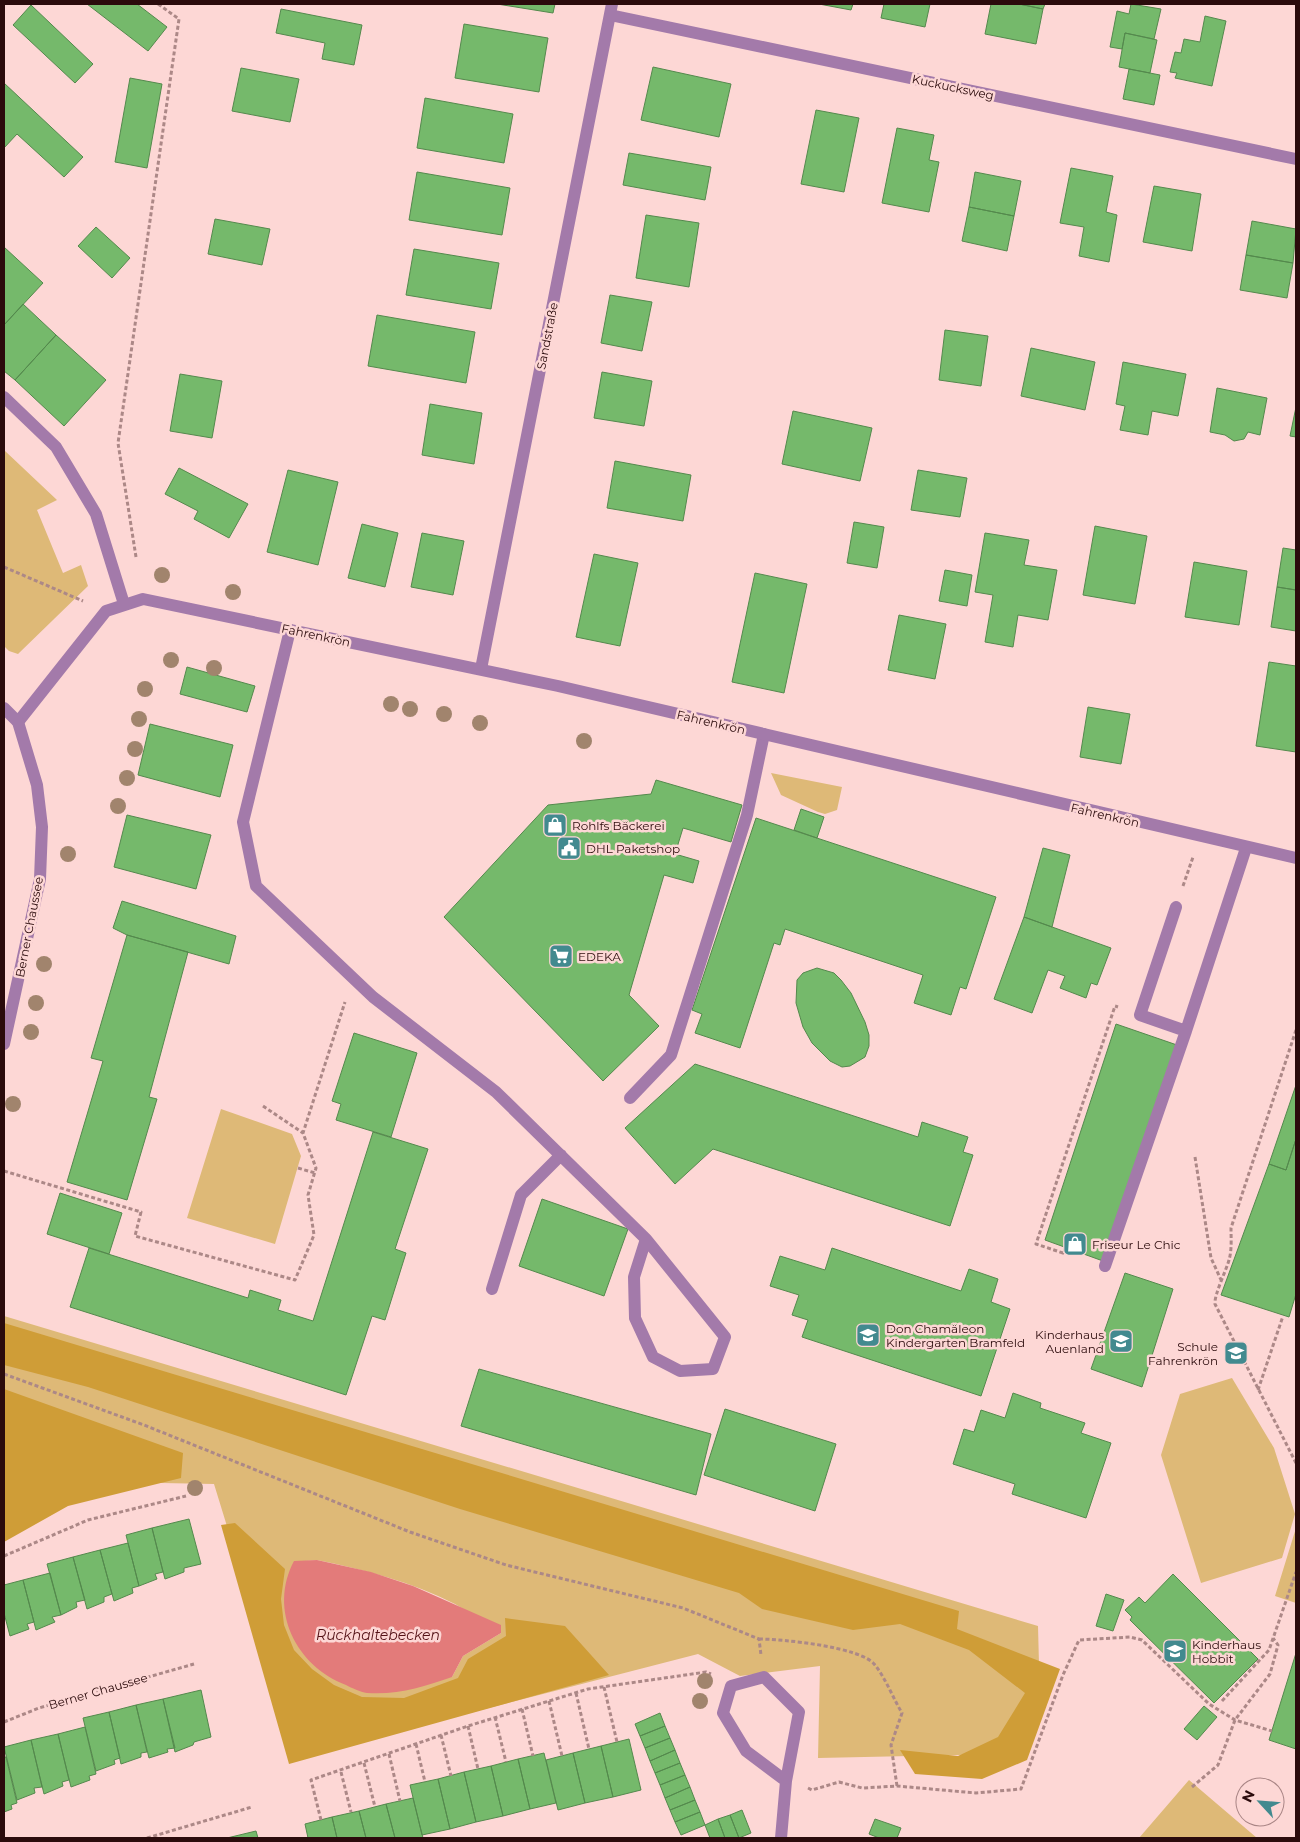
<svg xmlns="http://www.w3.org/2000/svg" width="1300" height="1842" font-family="Montserrat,sans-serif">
<rect width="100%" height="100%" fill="#fdd7d5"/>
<!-- green -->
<path fill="#deb977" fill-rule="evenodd" d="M4,450L57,500L37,510L63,573L81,565L88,586L18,654L9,651L4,646Z
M771,773L842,787L837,810L825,814L818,812L781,795Z
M221,1109L292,1134L301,1156L275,1244L187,1218Z
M4,1316L1038,1626L1040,1703L1003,1754L818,1758L820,1666L740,1676L698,1654L298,1757L214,1484L4,1480ZM317,1560C365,1570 412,1582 455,1604C471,1613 486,1624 501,1633L463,1656L452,1677L294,1562Z
M1232,1378L1274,1448L1295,1514L1282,1558L1201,1583L1161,1455L1180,1394Z
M1296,1528V1603L1275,1596Z
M1189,1780L1257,1838H1139Z"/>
<!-- forest -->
<path fill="#cf9d37" d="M4,1323L959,1611L957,1629L1060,1669L1027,1760L982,1779L915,1774L900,1750L958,1756L998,1737L1025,1693L969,1650L900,1624L853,1630L762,1609L739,1593L460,1509L88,1387L4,1365Z
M4,1389L183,1453L181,1478L68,1506L4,1542Z
M235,1523L285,1569L281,1599L284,1625L294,1650L312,1669L334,1685L362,1697L404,1698L458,1678L468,1659L506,1636L505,1618L565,1626L609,1675L289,1764L221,1525Z"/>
<!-- water -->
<path fill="#e37b7a" d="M317,1560L371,1572L413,1586L501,1625V1633L463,1656L452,1677C423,1687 399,1695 367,1693C360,1692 352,1688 346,1685C296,1666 268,1610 294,1561Z"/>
<!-- building -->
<path fill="#75b96b" stroke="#54894d" d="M87,4H137L167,27L148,51Z
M497,4H555L553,13Z
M819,4H853L851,10Z
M884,4H930L925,27L881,18Z
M991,4H1019L1043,9L1036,44L985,34Z
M1019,4H1045L1043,9Z
M1131,4L1161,9L1154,39L1125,33L1122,49L1110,47L1117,11L1129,14Z
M31,5L93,64L75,83L13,25Z
M281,9L362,25L354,65L322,59L325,43L276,33Z
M1205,16L1226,21L1212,86L1175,78L1177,73L1170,72L1175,52L1181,53L1184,39L1200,42Z
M464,24L548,38L539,92L455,78Z
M1125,33L1157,40L1150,73L1119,67Z
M653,67L731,84L719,137L641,120Z
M241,68L299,79L290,122L232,111Z
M1129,69L1160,75L1154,105L1123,99Z
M130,78L162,84L147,168L115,162Z
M4,83L83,157L64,177L17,134L4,148Z
M425,98L513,114L504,163L417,148Z
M816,110L859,118L844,192L801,184Z
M897,128L934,135L929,160L939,162L929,212L882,203Z
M629,153L711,167L705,200L623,185Z
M1071,168L1113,176L1106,212L1117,215L1109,262L1079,256L1084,227L1060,223Z
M417,172L510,188L502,235L409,220Z
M975,172L1021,181L1014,216L969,207Z
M1154,186L1201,194L1192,251L1143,242Z
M969,207L1014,216L1007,251L962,241Z
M646,215L699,223L689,287L636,278Z
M215,219L270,229L262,265L208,254Z
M1252,221L1296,229L1293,263L1246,255Z
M96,227L130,258L112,278L78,246Z
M4,247L43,283L4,325Z
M414,249L499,263L491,309L406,295Z
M1246,255L1293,263L1287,298L1240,290Z
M610,295L652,302L642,351L601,343Z
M23,304L56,335L15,380L4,371V325Z
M377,315L475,332L466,383L368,366Z
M945,330L988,336L981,386L939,380Z
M56,335L106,380L64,426L15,380Z
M1031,348L1095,362L1085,410L1021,396Z
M1123,362L1186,374L1178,416L1152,411L1148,435L1120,430L1125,406L1116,404Z
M602,372L652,381L644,426L594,418Z
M180,374L222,381L212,438L170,431Z
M1217,388L1267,398L1260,435L1248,432L1244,439L1234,441L1225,435L1210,432Z
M430,404L482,413L474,464L422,455Z
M1296,407V437L1290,436Z
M793,411L872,428L860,481L782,464Z
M615,461L691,475L683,521L607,508Z
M179,468L248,504L229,538L194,519L198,511L165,494Z
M288,470L338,482L318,565L267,552Z
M918,470L967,478L960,517L911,510Z
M854,522L884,527L877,568L847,563Z
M362,524L398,533L385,587L348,578Z
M1095,526L1147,536L1135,604L1083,595Z
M422,533L464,541L453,595L411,587Z
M985,533L1029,540L1024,565L1057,570L1048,620L1018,615L1013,647L985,642L993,595L975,592Z
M1283,548L1296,550V590L1277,587Z
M594,554L638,563L620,646L576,637Z
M1194,562L1247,571L1239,625L1185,617Z
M945,570L972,575L967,606L939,601Z
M755,573L807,584L784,693L732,682Z
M1277,587L1296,590V631L1271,627Z
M899,615L946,624L935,679L888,670Z
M1269,662L1296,666V752L1256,746Z
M187,667L255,686L247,712L180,694Z
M1088,707L1130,714L1121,764L1080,757Z
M150,724L233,745L220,797L138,775Z
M656,780L742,805L731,842L683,828L675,854L699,861L693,883L664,875L629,995L659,1026L603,1081L444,917L548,805L651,794Z
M801,809L824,817L817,838L794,830Z
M127,815L211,835L196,889L114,867Z
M756,818L996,897L966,989L960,987L951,1015L914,1003L923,975L785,929L780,945L774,943L740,1048L695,1033L702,1014L692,1010Z
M1043,848L1070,855L1052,927L1024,917Z
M122,901L236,936L229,964L127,935L113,928Z
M1024,917L1111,948L1097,985L1091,983L1086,998L1060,988L1065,976L1048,970L1032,1013L994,999Z
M127,935L188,952L149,1097L157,1099L127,1200L67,1182L103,1061L91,1058Z
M817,968L834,973L841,980L851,993L865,1022L869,1035V1046L865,1057L850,1066L842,1067L830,1061L812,1043L803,1027L796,1003L797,980L803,973Z
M1116,1024L1177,1045L1103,1261L1045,1240Z
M354,1033L417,1053L391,1137L336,1120L341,1104L332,1101Z
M695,1064L918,1137L922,1122L968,1137L963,1152L973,1155L950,1226L713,1149L675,1184L625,1128Z
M1296,1085V1139L1286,1170L1269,1164Z
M373,1132L428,1149L395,1249L406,1253L385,1320L372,1316L346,1395L70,1307L89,1248L248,1298L250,1290L281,1300L278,1310L313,1321Z
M1296,1139V1294L1289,1317L1221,1295L1269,1164L1286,1170Z
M60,1193L122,1213L109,1254L47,1234Z
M542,1199L628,1229L604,1296L519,1266Z
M832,1248L961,1291L969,1269L998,1279L991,1302L1010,1309L981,1396L802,1337L808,1320L792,1315L799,1295L770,1286L780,1256L825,1270Z
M1125,1273L1173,1289L1142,1387L1091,1369Z
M479,1369L711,1434L696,1495L461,1426Z
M1013,1393L1041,1403L1040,1408L1085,1423L1081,1433L1111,1443L1086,1518L1012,1494L1015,1484L953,1464L964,1429L974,1432L981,1410L1005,1418Z
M725,1409L836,1444L815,1511L704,1475Z
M189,1519L201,1564L184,1568V1572L165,1579L152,1528Z
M152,1528L163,1572L155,1574L157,1579L139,1586L126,1535Z
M128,1543L139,1586L132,1588L133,1593L114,1601L100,1550Z
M100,1550L112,1594L104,1597V1602L87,1609L73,1557Z
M73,1557L85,1600L76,1602L77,1607L61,1615L47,1564Z
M50,1573L61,1615L52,1617L55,1622L36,1630L23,1580Z
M1173,1574L1258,1659L1214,1703L1130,1620L1132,1617L1125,1610L1139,1597L1145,1603Z
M23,1580L34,1622L27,1624L29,1629L10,1636L4,1613V1585Z
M1106,1594L1124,1600L1113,1631L1096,1626Z
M1296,1653V1749L1269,1740Z
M201,1690L211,1737L194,1742L193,1745L175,1752L163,1699Z
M163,1699L175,1748L167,1749L168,1752L149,1758L136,1705Z
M136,1705L147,1752L141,1753V1757L121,1764L109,1712Z
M1204,1706L1217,1717L1197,1740L1184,1729Z
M109,1712L120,1758L114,1760L115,1764L96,1771L83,1718Z
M660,1713L665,1726L640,1736L635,1724Z
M665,1726L670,1738L645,1748L640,1736Z
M85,1727L96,1774L89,1776L90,1780L71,1787L58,1734Z
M58,1734L69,1780L62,1782L63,1786L44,1794L31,1740Z
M670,1738L675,1750L650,1761L645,1748Z
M629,1739L641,1790L613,1797L601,1746Z
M31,1740L42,1787L34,1788L35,1793L17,1800L4,1747Z
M601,1746L613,1797L585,1803L573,1753Z
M675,1750L680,1763L655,1773L650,1761Z
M544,1753L556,1803L530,1809L518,1759Z
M573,1753L585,1803L558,1810L546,1760Z
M4,1757H6L17,1803L11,1805L12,1809L4,1812Z
M518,1759L530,1809L503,1816L491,1766Z
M680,1763L685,1775L660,1785L655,1773Z
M491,1766L503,1816L476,1822L464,1772Z
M464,1772L476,1822L450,1829L438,1779Z
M685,1775L690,1787L665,1798L660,1785Z
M438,1779L450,1829L422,1835L410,1785Z
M690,1787L695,1800L670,1810L665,1798Z
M413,1798L423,1838H395L386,1804Z
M695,1800L700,1812L675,1822L670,1810Z
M386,1804L395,1838H366L359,1811Z
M742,1810L751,1833L739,1838L730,1815Z
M359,1811L366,1838H337L332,1817Z
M700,1812L705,1825L681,1835L675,1822Z
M730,1815L739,1838H725L718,1819Z
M332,1817L337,1838H308L305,1824Z
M718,1819L725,1838H710L705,1825Z
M875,1819L901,1828L897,1838H879L869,1834Z
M256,1831L258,1838H227Z"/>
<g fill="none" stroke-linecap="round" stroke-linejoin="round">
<!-- path -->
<path stroke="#ac8887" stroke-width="3" stroke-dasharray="4 2.5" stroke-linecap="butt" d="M136,557L118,443L179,19L158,4
M4,567L83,601
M1183,886L1193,857
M1296,1030L1231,1228C1231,1238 1232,1250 1229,1260C1226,1271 1214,1295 1215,1304L1296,1463
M263,1106L303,1133
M1195,1157L1211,1258L1222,1282
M298,1168L315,1173
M4,1171L141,1212L135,1236L295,1280L314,1235L308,1195L316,1168L303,1133L345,1002
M1066,1247L1063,1253L1036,1244L1115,1006L1118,1007
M4,1374L144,1425L410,1532L506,1565L683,1608L759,1639L761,1655
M1258,1390L1283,1316
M4,1556L88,1520L186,1496
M759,1639C782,1639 862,1647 875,1665C886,1679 893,1698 902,1713L891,1745L897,1786
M604,1687L617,1742
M576,1693L589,1749
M549,1701L562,1756
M1222,1701L1269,1650L1296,1572
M522,1709L533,1756
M495,1717L506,1762
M4,1722L39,1708L194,1664
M468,1726L478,1769
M441,1735L451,1776
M416,1744L425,1782
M389,1754L400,1801
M364,1763L375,1807
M341,1772L351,1812
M1192,1787L1218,1765L1235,1720L1270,1674L1278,1645L1273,1638
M808,1788L812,1790L839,1782L862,1788L897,1786L976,1793L1021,1789L1063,1675L1079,1640L1130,1637L1142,1640L1209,1704L1235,1720L1272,1731
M321,1820L311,1780L468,1726L588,1689L706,1672L711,1674
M147,1838L252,1807"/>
<!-- service -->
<path stroke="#a37aaa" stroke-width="12" d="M290,630L243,822L256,886L373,997L496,1092L646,1239L634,1277L635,1318L653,1357L680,1371L713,1369L725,1337L646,1239
M1176,907L1140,1015L1186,1031L1246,848
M630,1098L671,1055L747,815L764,734
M1105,1266L1186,1031
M492,1289L521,1195L561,1155"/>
<!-- minor -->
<path stroke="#a37aaa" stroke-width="12" d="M610,15L1296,159
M4,397L56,447L96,514L124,604
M481,669L612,4
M18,722L106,611L143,599L558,686L1296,858
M781,1838L786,1781L799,1712L764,1677L731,1686L723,1713L746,1751L786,1781"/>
<!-- tertiary -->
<path stroke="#a37aaa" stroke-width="12" d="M4,708L18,722L37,785L42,827L40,879L4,1044"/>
</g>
<!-- trees -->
<g fill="#a1846d">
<circle cx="162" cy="575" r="8"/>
<circle cx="233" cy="592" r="8"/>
<circle cx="171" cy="660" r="8"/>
<circle cx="214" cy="668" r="8"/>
<circle cx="145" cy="689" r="8"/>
<circle cx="391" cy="704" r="8"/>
<circle cx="410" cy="709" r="8"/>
<circle cx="444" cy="714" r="8"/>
<circle cx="139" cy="719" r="8"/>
<circle cx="480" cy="723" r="8"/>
<circle cx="584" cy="741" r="8"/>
<circle cx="135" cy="749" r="8"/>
<circle cx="127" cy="778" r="8"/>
<circle cx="118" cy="806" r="8"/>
<circle cx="68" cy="854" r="8"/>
<circle cx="44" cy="964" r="8"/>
<circle cx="36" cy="1003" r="8"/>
<circle cx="31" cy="1032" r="8"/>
<circle cx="13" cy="1104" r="8"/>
<circle cx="195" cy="1488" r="8"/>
<circle cx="705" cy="1681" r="8"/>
<circle cx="700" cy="1701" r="8"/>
</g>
<!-- icons -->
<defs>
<g id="shop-square" transform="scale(1.25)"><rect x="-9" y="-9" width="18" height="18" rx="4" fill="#428a8f" stroke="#fdd7d5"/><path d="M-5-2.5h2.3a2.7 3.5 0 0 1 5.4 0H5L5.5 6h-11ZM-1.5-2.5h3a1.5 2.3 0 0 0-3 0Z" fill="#fff"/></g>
<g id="civic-square" transform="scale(1.25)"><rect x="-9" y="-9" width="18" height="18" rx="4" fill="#428a8f" stroke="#fdd7d5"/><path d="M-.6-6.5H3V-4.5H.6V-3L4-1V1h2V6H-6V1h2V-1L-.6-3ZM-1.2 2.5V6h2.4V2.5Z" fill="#fff"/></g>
<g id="supermarket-square" transform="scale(1.25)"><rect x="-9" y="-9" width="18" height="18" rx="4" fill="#428a8f" stroke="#fdd7d5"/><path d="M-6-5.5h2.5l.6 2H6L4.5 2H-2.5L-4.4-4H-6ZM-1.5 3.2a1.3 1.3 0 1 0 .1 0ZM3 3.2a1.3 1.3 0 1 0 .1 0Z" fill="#fff"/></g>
<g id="school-square" transform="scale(1.25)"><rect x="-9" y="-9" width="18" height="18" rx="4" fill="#428a8f" stroke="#fdd7d5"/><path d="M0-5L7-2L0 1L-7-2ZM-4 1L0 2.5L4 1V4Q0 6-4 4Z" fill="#fff"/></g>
</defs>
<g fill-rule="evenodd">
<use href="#shop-square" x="555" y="825"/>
<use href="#civic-square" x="569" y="848"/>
<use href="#supermarket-square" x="561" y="956"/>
<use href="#shop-square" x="1075" y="1244"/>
<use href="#school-square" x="868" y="1335"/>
<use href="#school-square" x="1121" y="1341"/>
<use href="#school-square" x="1236" y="1353"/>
<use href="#school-square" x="1175" y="1651"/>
</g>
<g text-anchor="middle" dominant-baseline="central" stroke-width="5" stroke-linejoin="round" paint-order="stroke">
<!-- street labels -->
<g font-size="12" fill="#2b0b0c" stroke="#fdd7d5">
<text transform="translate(953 87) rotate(12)">Kuckucksweg</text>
<text transform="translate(547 336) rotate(-79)">Sandstraße</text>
<text transform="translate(316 635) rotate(12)">Fahrenkrön</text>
<text transform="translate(711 722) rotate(13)">Fahrenkrön</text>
<text transform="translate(1105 815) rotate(13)">Fahrenkrön</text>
<text transform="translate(29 927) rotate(-79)">Berner Chaussee</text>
<text transform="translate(98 1691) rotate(-16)">Berner Chaussee</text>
</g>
<!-- poi labels -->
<g font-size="12" fill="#2b0b0c" stroke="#fdd7d5" text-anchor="start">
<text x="572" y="825">Rohlfs Bäckerei</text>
<text x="586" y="848">DHL Paketshop</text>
<text x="578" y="956">EDEKA</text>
<text x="1092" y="1244">Friseur Le Chic</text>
<text x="886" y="1328">Don Chamäleon<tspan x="886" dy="14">Kindergarten Bramfeld</tspan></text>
<text x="1104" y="1334" text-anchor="end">Kinderhaus<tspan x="1104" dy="14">Auenland</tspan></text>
<text x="1218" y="1346" text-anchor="end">Schule<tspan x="1218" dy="14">Fahrenkrön</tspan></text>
<text x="1192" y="1644">Kinderhaus<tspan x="1192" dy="14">Hobbit</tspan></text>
</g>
<!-- water labels -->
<g font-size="14" font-style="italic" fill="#541217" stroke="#fdd7d5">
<text x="378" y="1635">Rückhaltebecken</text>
</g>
</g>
<!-- border -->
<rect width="1300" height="1842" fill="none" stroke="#2b0b0c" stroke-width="10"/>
<!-- north arrow -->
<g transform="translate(1260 1802) rotate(296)"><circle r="24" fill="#fdd7d5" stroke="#a98585"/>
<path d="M0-4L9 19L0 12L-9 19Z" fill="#428a8f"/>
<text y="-8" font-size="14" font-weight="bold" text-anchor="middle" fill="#2b0b0c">N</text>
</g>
</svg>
